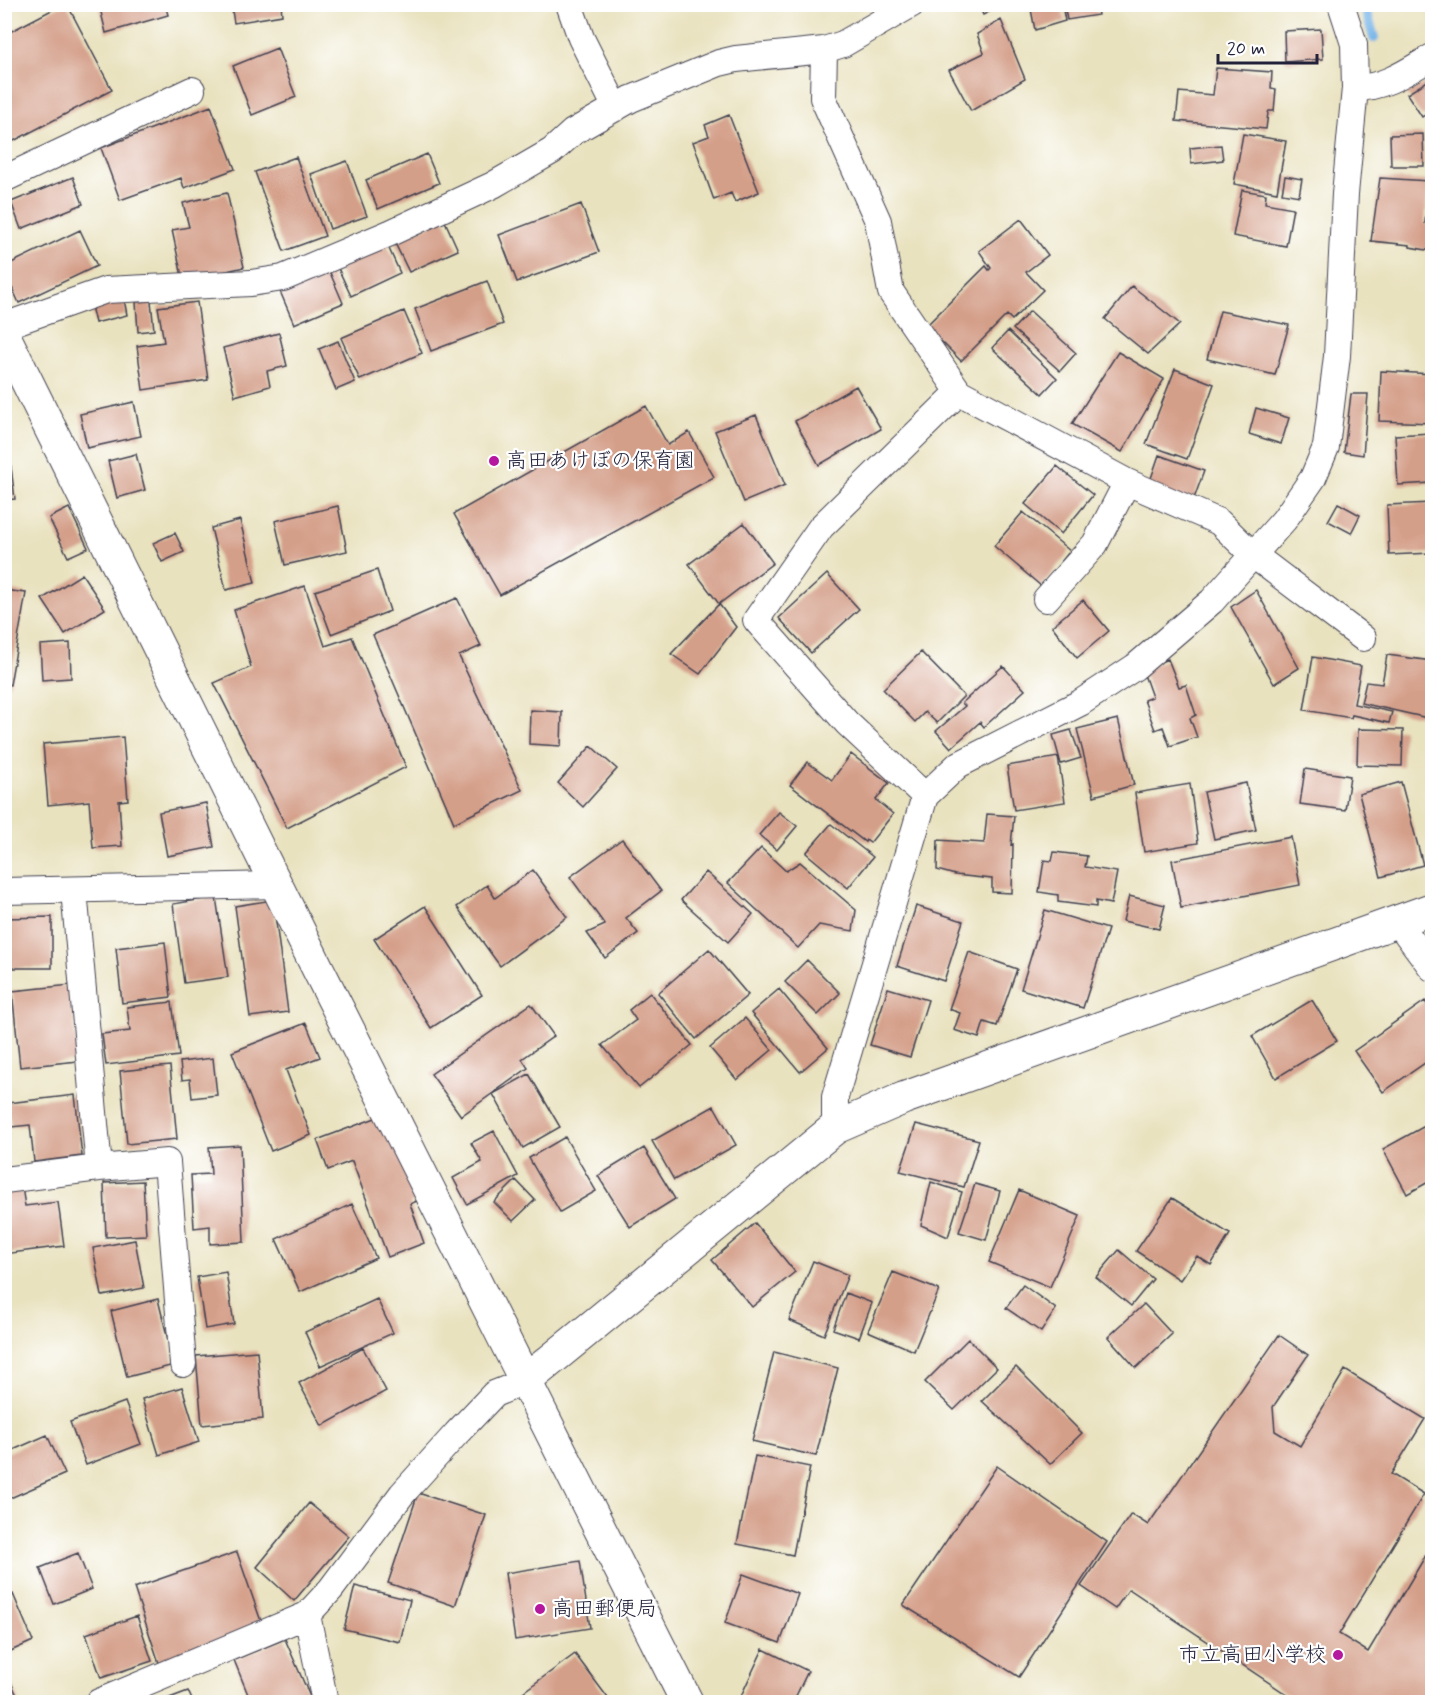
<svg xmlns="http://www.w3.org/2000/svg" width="1437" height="1707" font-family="Mynerve,'Klee One',sans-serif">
<rect width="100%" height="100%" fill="#fff"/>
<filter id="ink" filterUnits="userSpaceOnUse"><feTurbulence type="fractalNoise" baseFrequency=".0167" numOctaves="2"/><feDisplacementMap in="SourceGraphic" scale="12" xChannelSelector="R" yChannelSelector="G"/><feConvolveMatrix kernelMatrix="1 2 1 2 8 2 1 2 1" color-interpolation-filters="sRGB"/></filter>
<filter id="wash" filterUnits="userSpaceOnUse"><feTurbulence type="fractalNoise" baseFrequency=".008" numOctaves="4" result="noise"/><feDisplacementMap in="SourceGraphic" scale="24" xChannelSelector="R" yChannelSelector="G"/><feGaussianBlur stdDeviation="1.35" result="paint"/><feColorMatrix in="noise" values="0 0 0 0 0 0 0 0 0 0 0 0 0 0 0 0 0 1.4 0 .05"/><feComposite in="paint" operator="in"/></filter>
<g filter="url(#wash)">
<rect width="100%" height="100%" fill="#e9e2bf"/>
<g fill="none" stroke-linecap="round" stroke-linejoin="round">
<!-- stream -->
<path stroke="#74b4e8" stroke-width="10" d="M1364,4L1374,38"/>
</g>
<g id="blocks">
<!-- building -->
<path fill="#d49f89" d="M63,4H67L112,90L4,146V35Z
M99,4H165L168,15L106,33Z
M231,4H281L282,15L234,23Z
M978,4H997L999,7L983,15Z
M1030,4H1062L1065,21L1035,30Z
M1064,4H1096L1098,15L1067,20Z
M1001,20L1025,79L971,111L949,70L984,53L977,34Z
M1321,29L1323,59L1285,62L1284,31Z
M277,48L296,97L252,115L233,66Z
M1216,68L1272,72L1271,88L1276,89L1274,111H1269L1268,113L1266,129L1176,121L1179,92L1213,95Z
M1432,78V110L1422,117L1407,94Z
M211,106L235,169L184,188L181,178L120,200L101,148Z
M729,115L759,192L735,202L731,193L714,200L693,142L709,136L705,125Z
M1243,134L1286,141L1277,192L1234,184Z
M1423,134L1424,166H1391L1390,135Z
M1221,145L1223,160L1191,164L1190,148Z
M427,154L439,183L378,209L366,180Z
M296,157L325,236L284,251L255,172Z
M347,161L367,216L330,229L311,174Z
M1285,176L1302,179L1299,196L1282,193Z
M73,177L83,204L21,229L11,202Z
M1380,178L1429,181L1425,223L1432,224V251L1410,247V245L1371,241Z
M1242,190L1266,194L1265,203L1293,208L1286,246L1233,236Z
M227,193L244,267L183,281L172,230L189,227L183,203Z
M581,204L599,252L517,282L499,235Z
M444,219L458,250L409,272L394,241Z
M1021,219L1048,255L1026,272L1043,290L1012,320L1007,315L961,361L926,326L986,266L989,270L991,268L979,251Z
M80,230L97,266L19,303L5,272V266Z
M386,242L400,273L351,296L337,266Z
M328,268L343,303L294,324L279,289Z
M487,281L503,324L431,351L415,309Z
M1132,286L1180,324L1148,354L1105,319Z
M124,299L127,315L95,323L91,306Z
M151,301L154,330L138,332L136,302Z
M197,302L208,380L143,390L137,346L164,342L158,307Z
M404,311L422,353L360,380L341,338Z
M1030,311L1076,353L1060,371L1013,329Z
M1220,311L1289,325L1275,375L1207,359Z
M1008,331L1057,378L1042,394L992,348Z
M279,333L287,366L267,371L270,386L235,396L223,348Z
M338,341L355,382L336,390L319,349Z
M1118,352L1164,379L1122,452L1072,424Z
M1175,369L1214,384L1187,459L1146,444Z
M1381,371L1432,374V423L1379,421Z
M856,386L881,429L819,465L795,421Z
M1351,394H1368L1363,455L1344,452Z
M134,402L141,436L87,448L80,414Z
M646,406L668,445L689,432L714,477L500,595L454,514Z
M1256,408L1289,418L1281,444L1249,434Z
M756,415L785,485L744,502L715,431Z
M1432,433V483L1398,485L1395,435Z
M9,451L15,499L4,500V452Z
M136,454L145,490L117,498L108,461Z
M1159,455L1204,471L1191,507L1147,490Z
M1057,466L1093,495L1061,534L1025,504Z
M1338,503L1360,515L1351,533L1328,521Z
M1432,503V553L1389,555L1387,505Z
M338,506L347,551L285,565L275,521Z
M69,508L88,548L68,557L49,518Z
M4,510H8L6,543H4Z
M1023,512L1070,551L1041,586L994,546Z
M240,520L255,583L226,590L211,528Z
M744,523L773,563L719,604L689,564Z
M175,533L184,552L162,562L153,543Z
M377,570L390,611L331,634L315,591Z
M82,574L105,609L65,634L42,599Z
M827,574L859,609L811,653L779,618Z
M305,586L325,646L352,637L406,767L287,828L214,683L251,667L234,610Z
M4,590L26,593L10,685L4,684Z
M1256,590L1299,668L1274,684L1231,607Z
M457,598L481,646L459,656L522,790L454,823L373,635Z
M1083,600L1109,631L1077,658L1052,626Z
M719,604L736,627L700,674L671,654Z
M70,643L71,678L42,680L40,645Z
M921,652L964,696L937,723L925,712L915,722L883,689Z
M1387,655L1432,661V719L1361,703L1366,682L1382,684Z
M1313,657L1361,666L1354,704L1392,712L1389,723L1352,715L1351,718L1304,710Z
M1168,659L1179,687L1186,685L1196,715L1190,718L1197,737L1170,746L1163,727L1155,730L1144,700L1152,697L1142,669Z
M1003,666L1025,690L984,727L980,722L951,748L936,731L965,706L962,703Z
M530,710L562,712L561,746L529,744Z
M1118,719L1134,785L1094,796L1077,729Z
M1358,729L1403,730L1402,766L1357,765Z
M1071,730L1081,758L1061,764L1053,735Z
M123,737L128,800L119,801L122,846L93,848L89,801L48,805L43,744Z
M591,746L617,769L583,807L558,783Z
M851,754L889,783L876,800L893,814L870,843L866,840L865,842L790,785L807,762L832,780Z
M1058,757L1065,802L1014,810L1007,766Z
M1305,769L1350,776L1345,810L1300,804Z
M1401,782L1423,865L1381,877L1359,794Z
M1246,783L1256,830L1214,839L1204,792Z
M1190,784L1198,843L1144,852L1135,793Z
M206,803L214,847L167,856L159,812Z
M779,812L797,826L777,850L759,835Z
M987,814L1014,816L1011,845L1013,844L1012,893L992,892V879L955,875L937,870L938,840L984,843Z
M831,824L873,857L848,888L806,853Z
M1291,837L1300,885L1181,908L1172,860Z
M622,839L661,891L626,918L638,933L605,958L587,933L605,925L570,877Z
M761,848L786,871L800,862L856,910L853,931L819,925L798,948L728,883Z
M1054,852L1087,856L1085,867L1117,872L1111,904L1096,901V907L1058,902V895L1039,892L1044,860L1052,861Z
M533,870L567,917L500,966L457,907L487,885L495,898Z
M706,872L753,914L728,942L681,900Z
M1129,896L1165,905L1159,929L1123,921Z
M216,897L228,977L184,983L173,904Z
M273,900L288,1012L250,1017L235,906Z
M425,906L482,995L431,1028L374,939Z
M916,906L963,921L944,981L897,966Z
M1045,910L1108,929L1083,1008L1021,989Z
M52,917V968H4V918Z
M165,942L171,997L122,1003L116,948Z
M709,949L748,995L696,1039L658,993Z
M969,952L1017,969L997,1026L984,1022L979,1038L954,1030L960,1013L949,1009Z
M807,960L840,993L818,1015L785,982Z
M71,985L78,1061L20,1067L12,991Z
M888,988L928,1000L910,1057L870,1045Z
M779,989L828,1048L800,1072L751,1013Z
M650,993L692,1045L639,1088L602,1045L636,1020L629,1010Z
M1312,1000L1337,1041L1276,1078L1252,1036Z
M1425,1001L1432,1012V1058L1383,1092L1354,1051Z
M172,1002L179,1056L106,1065L102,1034L130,1031L127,1007Z
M531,1004L554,1036L522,1059L528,1068L461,1116L431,1074Z
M745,1018L772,1050L737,1080L710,1048Z
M306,1023L320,1057L286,1070L311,1135L271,1151L232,1052Z
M213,1058L217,1095L192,1098L190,1079L182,1080L180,1062Z
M170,1066L177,1139L127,1144L120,1071Z
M529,1074L560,1127L523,1148L493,1094Z
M75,1095L82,1156L34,1162L30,1125L11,1127L8,1103Z
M714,1106L736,1145L674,1180L652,1141Z
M386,1114L419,1200L410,1204L424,1243L388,1257L352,1161L328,1170L317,1140Z
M1432,1122V1180L1407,1194L1383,1149Z
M916,1124L979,1140L964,1187L900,1171Z
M494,1131L518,1176L467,1204L453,1178L482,1162L471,1143Z
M565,1137L596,1191L560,1212L529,1158Z
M240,1145L244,1242L210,1244V1226L194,1228L191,1175L211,1174L209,1147Z
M644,1148L675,1199L630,1227L598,1176Z
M516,1180L535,1200L513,1221L494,1202Z
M143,1181L146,1235L106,1237L104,1183Z
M931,1182L962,1192L948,1237L921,1225Z
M975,1184L1000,1191L986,1240L959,1232Z
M22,1187L25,1206L58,1202L64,1246L4,1254V1189Z
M1019,1190L1080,1216L1050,1287L989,1262Z
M1172,1198L1230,1234L1211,1265L1197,1256L1180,1280L1136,1251Z
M352,1204L376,1258L300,1292L276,1239Z
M755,1223L795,1272L752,1307L712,1260Z
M135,1240L144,1288L102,1296L93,1248Z
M1119,1250L1153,1279L1131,1306L1096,1277Z
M813,1261L848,1275L824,1335L789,1320Z
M226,1272L234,1324L205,1329L197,1277Z
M893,1272L939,1290L914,1351L868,1331Z
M1023,1285L1056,1309L1041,1332L1006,1308Z
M846,1293L872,1303L859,1338L833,1329Z
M158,1299L174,1365L127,1377L111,1311Z
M377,1299L393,1333L320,1366L305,1332Z
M1144,1304L1172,1334L1136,1368L1108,1337Z
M1279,1335L1308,1355L1273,1407L1275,1431L1300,1446L1345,1370L1425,1419L1391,1474L1424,1494L1339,1634L1368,1652L1432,1545V1673L1430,1677L1432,1678V1702H1298L1129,1589L1115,1609L1081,1586L1131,1514L1148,1525Z
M968,1339L997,1368L954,1410L925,1382Z
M363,1348L386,1391L322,1426L299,1383Z
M257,1351L263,1419L202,1425L196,1356Z
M774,1352L838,1368L816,1456L752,1441Z
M1016,1367L1082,1433L1050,1464L982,1401Z
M182,1387L199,1442L159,1455L142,1399Z
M125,1402L141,1444L86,1465L70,1422Z
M47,1435L65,1474L8,1499L4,1491V1454Z
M755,1456L810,1467L793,1555L737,1544Z
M997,1466L1107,1542L1019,1677L903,1605Z
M418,1493L486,1515L455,1606L388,1583Z
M309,1503L349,1536L294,1601L257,1567Z
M237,1552L263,1627L159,1663L134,1588Z
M78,1553L92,1589L54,1604L40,1568Z
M580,1561L590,1628L515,1640L505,1573Z
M743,1574L798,1594L780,1643L725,1623Z
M355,1586L410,1600L400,1642L344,1629Z
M13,1594L33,1641L4,1654V1598Z
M137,1616L152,1661L101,1678L86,1634Z
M285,1639L311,1699L303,1702H251L234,1660Z
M763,1649L808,1671L793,1702H754L741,1696Z
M575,1654L611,1702H532L523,1692Z
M4,1667L20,1702H4Z
M188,1691L193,1702H159Z"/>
</g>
</g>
<g filter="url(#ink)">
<use href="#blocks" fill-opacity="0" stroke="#403f4f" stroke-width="1.5"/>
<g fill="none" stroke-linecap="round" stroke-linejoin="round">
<!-- minor casing -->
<g stroke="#403f4f" stroke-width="28">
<path id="minor" d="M569,4L581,38L616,108
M824,50L823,98L878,221L891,292L959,392
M1355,88C1384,88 1408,71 1432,57
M4,179L192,90
M4,326L106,290L251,283L283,278L390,233L493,185L552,151L573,132L631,99L719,63L736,59L824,50L843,44L912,4
M1046,599L1095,544L1127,482L1219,522L1252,554L1363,638
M925,796L847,723L756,620L821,527L959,392L1127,482
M4,891L276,885
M1397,921L1432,968
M835,1128V1097L925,796L958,765L1080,703L1135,667L1212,601L1284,520L1313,478L1326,447L1337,356L1345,194L1355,88L1354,44L1341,4
M99,1168L167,1162L183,1364
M4,1180L99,1168L74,890
M307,1615L325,1702
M99,1702L307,1615L331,1589L402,1494L456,1434L494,1394L524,1382"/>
</g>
<!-- tertiary casing -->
<g stroke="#403f4f" stroke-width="34">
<path id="tertiary" d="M4,335L318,969L687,1702
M524,1382L835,1128L904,1098L1432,909"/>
</g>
<!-- minor -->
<use href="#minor" stroke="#fff" stroke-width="26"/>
<!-- tertiary -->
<use href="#tertiary" stroke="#fff" stroke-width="32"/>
</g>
</g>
<!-- markers -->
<g fill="#b5179e" stroke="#fff" stroke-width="2">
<circle cx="494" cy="461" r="6"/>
<circle cx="540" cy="1609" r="6"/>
<circle cx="1338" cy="1655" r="6"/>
</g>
<g text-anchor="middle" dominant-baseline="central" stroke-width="4.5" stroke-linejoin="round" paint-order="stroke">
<!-- poi labels -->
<g font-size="21" fill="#22223b" stroke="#fff" text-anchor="start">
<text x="506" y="461">高田あけぼの保育園</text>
<text x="552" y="1609">高田郵便局</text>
<text x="1326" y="1655" text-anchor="end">市立高田小学校</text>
</g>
</g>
<!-- margin -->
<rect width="1437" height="1707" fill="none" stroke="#fff" stroke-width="24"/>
<!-- scale -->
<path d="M1218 54v9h99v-9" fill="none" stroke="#22223b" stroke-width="3"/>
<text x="1227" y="54" font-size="18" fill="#22223b" stroke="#ffffff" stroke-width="4.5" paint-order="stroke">20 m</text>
</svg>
